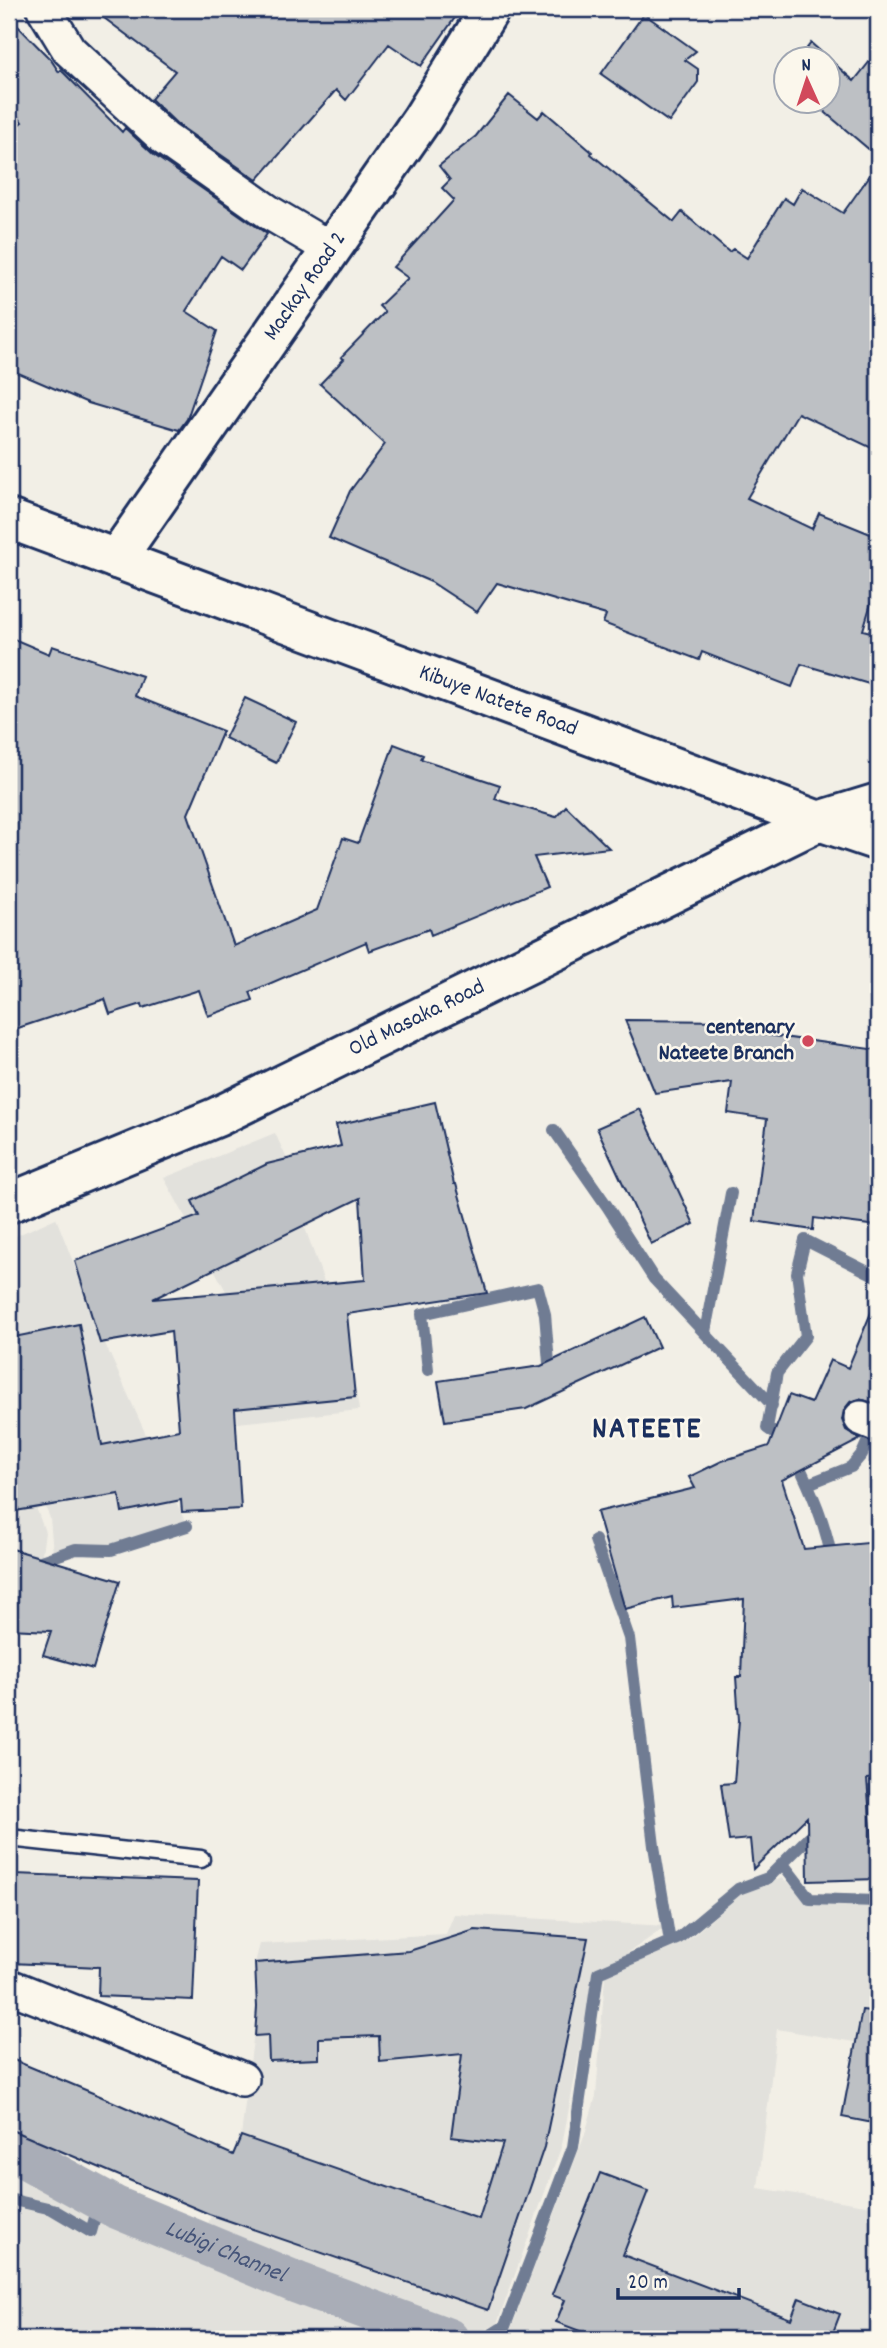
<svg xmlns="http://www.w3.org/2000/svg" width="887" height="2348" font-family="Dekko,sans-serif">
<rect width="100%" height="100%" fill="#f2efe6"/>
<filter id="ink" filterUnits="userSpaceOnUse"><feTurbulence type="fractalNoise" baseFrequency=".0143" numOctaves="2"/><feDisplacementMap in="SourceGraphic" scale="14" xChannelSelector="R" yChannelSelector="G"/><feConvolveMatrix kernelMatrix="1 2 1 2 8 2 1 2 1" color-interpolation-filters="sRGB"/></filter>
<g filter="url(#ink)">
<!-- built -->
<path fill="#e2e1dc" d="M275,1133L287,1159L299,1211L351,1358L359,1410L238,1423L227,1293L164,1178Z
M56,1218L103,1339L187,1526L111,1550L76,1549L41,1561L9,1568V1434L45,1532L41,1560L53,1553L50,1518L9,1422V1239Z
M782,1878L810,1899L878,1901V2046L777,2029L758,2188L878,2207V2339H499L509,2334L584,2137L596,2096L605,1976L689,1939L740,1895Z
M454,1914L667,1926L594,1976L562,2145L497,2324L470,2337L204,2234L241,2136L257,2007L255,1963L260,1944L446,1934Z
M9,2168L41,2181L121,2224L419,2339H9Z"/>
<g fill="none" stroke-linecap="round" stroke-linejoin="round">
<!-- stream -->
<path stroke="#707b93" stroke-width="12" d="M554,1130L607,1206L654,1279L772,1405
M705,1332L731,1193
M428,1370L422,1314L538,1288L545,1314L549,1363
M787,1442L767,1428L777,1373L806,1336L797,1273L805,1240L878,1277
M795,1457C811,1490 827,1526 832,1562
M808,1484L851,1467L862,1454L871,1434L878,1433
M595,1540L629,1638L654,1846L670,1942
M9,1568L41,1561L76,1549L111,1550L187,1526
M854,1793L878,1790
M783,1864L810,1899L878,1901
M9,2199L52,2209L91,2232L100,2199
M484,2339L505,2326L573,2147L598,1973L679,1938L738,1889L768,1878L817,1829"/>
<!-- canal -->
<path stroke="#a9adb7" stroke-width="42" id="s1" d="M9,2149L115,2207L298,2283L448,2339"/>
</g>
<!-- building -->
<path fill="#bdc0c4" stroke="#1b2f5e" stroke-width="2" fill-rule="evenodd" d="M92,9H461L421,66L389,44L346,100L336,90L257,180L177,124L151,99L175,71Z
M644,14L696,51L685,60L698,69V82L669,122L601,74Z
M9,17L51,60L59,72L61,70L122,132L125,128L154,155L267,234L241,270L221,256L186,311L217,331L187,419L179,430L88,403L9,369V132L22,122L9,103Z
M811,43L854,81L878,51V157L813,102H828V60H798Z
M509,95L538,118L544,111L592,152L591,154L674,222L682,212L729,252L733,249L747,258L784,198L793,204L802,188L843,213L878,164V451L798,413L747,498L812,529L819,513L878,537V580L863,630L878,634V672L873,670L869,684L801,664L792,687L702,652L699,660L603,623L606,615L497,583L477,612L431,582L329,538L350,491L385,444L320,384L344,359L341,357L385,312L379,306L408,278L393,267L454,200L442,188L450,180L439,166L476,136Z
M9,637L49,654L52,646L142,676L135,696L223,731L188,814L234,946L317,910L343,838L358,843L394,744L423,755L421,759L500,785L495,799L556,817L566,806L609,848L534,857L547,887L431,935L429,929L369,951L366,942L250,992L253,1000L208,1016L199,990L143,1008L142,1004L110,1014L105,999L9,1031Z
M245,698L296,722L276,763L225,738Z
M625,1020L733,1021L731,1030L878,1050V1226L814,1218L813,1230L754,1221L767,1119L728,1113L732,1082L655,1093Z
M435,1102L454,1184H456L487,1293L347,1314L355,1397L235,1409L241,1509L182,1512L181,1500L122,1512L119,1494L9,1512V1338L79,1324L102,1445L179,1430L171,1331L100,1343L75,1261L199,1216L192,1201L267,1164L341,1146L336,1125ZM360,1198L365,1280L153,1299Z
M640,1109L694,1224L651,1244L597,1128Z
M878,1296V1404L859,1399L850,1402L844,1410L842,1420L846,1430L861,1439L782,1480L804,1549L878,1542V1778L867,1779L872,1841H878V1879L808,1881L807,1817L753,1869L750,1839L729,1841L721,1784L734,1783L739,1720L736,1677H741L744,1599L673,1608L672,1597L625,1609L597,1512L695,1488L689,1477L722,1461L769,1446L789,1395L811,1403L830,1360L848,1368Z
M645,1317L659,1347L526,1409L445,1421L438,1381L541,1366Z
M9,1548L120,1581L93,1669L43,1655L51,1631L9,1629Z
M15,1874L198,1881L193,2000L98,1996L99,1967L11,1963Z
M475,1930L588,1938L544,2147L488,2310L209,2214L9,2129V2058L100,2096L233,2155L241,2136L479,2219L503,2143L451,2137L462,2054L380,2062L379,2036L319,2038V2059L269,2061L268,2035L255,2036L257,2007L255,1963L409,1951Z
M862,2010L878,2012V2124L842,2117Z
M600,2173L648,2191L623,2255L791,2319L799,2298L840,2314L832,2335L836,2336L835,2339H601L556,2322L565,2300L552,2295Z"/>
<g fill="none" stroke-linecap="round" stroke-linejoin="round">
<!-- lane casing -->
<g stroke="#1b2f5e" stroke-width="21">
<path id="lane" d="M9,1838L201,1859"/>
</g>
<!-- street casing -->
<g stroke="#1b2f5e" stroke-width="38">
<path id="street" d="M44,9L69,50L165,139L270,213L331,249
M861,1418L878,1425
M9,1986L242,2079"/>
</g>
<!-- secondary casing -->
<g stroke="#1b2f5e" stroke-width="44">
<g id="secondary">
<path id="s2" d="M116,559L422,119L490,9"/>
<path id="s3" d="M9,1203L217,1117L819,821L878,803"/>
</g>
</g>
<!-- primary casing -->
<g stroke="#1b2f5e" stroke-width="44">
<g id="primary">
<path id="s4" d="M9,519L819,821L878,841"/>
</g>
</g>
<!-- lane -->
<use href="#lane" stroke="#fbf7ec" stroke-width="16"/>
<!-- street -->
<use href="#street" stroke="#fbf7ec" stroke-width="33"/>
<!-- secondary -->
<use href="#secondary" stroke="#fbf7ec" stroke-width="38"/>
<!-- primary -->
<use href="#primary" stroke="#fbf7ec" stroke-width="38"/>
</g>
</g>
<!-- markers -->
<circle fill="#d1495b" stroke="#fbf7ec" stroke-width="2.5" cx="808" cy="1041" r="7"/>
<g text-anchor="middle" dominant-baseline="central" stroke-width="5" stroke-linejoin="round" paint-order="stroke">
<!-- street labels -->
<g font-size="23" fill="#1b2f5e" stroke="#fbf7ec">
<text stroke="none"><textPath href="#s2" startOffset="332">Mackay Road 2</textPath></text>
<text stroke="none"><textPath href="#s4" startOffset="522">Kibuye Natete Road</textPath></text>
<text stroke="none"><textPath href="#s3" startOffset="448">Old Masaka Road</textPath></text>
</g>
<!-- poi labels -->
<g font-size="23" font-weight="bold" fill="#1b2f5e" stroke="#fbf7ec" text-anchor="end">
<text x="794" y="1028">centenary<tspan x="794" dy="26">Nateete Branch</tspan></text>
</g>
<!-- water labels -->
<g font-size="24" font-style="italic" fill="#465579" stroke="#fbf7ec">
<text stroke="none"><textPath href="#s1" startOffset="240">Lubigi Channel</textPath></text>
</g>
<!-- district labels -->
<g font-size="30" font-weight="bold" letter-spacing="2" fill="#1b2f5e" stroke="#fbf7ec">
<text x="647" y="1431">NATEETE</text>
</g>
</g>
<!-- margin -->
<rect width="887" height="2348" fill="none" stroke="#fbf7ec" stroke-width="35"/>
<rect x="18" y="18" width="852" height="2313" fill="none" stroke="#1b2f5e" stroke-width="2.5" filter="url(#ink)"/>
<!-- north arrow -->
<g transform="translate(807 80) rotate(357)"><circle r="33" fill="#fbf7ec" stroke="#a1a7b3" stroke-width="2"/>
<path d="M0-5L12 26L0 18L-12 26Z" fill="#d1495b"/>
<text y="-10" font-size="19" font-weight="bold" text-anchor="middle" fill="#1b2f5e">N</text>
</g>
<!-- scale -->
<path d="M618 2288v10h121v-10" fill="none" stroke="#1b2f5e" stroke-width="3.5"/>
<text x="628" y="2288" font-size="21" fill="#1b2f5e" stroke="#fbf7ec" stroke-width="5" paint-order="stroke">20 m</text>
</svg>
